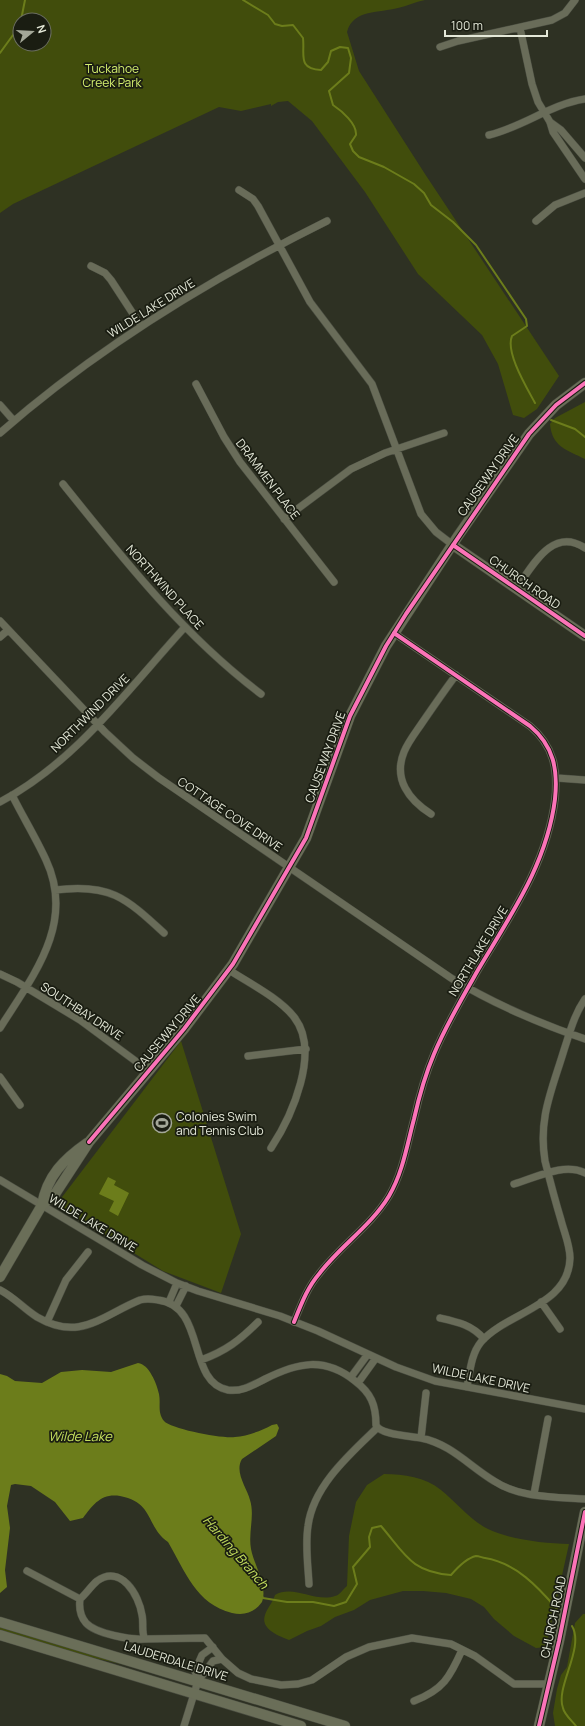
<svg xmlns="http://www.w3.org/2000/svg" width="585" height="1726" font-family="Manrope,sans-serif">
<rect width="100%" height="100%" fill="#2e3123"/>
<!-- green -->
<path fill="#414d0c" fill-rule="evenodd" d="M0,0H425C415,2 407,6 398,8C380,13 353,9 347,32L359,71L425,174L559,376L537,409L524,418L513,415L498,364L482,335L418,274L365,192L312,121L288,101L278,102L271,106V104L241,111L219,107L13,204L0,213ZM20,20H44V44H20Z
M585,402V459C567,450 552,447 550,424L555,418Z
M181,1041L241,1234L221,1293L163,1271L56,1205Z
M384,1474C404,1474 425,1477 441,1490C457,1503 470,1520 488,1529C511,1540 544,1543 569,1544L546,1647L536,1648L514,1636L494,1619L484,1607L471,1599L446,1593L423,1591H403L370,1600L354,1610L335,1617L321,1626L307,1631L289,1640C279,1636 260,1629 265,1615C267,1608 272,1604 275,1595C293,1584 316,1603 335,1596C340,1595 343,1589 347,1586L349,1536L356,1502L367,1485Z
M583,1614H585V1726H555L553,1713L557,1689L561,1675L567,1667L575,1623Z
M0,1626L125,1665L86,1656L0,1630Z"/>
<!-- water -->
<path fill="#6c7d1b" d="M108,1177L116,1181L114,1185L129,1193L118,1216L109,1211L114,1201L99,1194Z
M138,1363C149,1364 157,1384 159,1394C161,1404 157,1412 164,1421C171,1429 223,1439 235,1437C247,1436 261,1431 272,1425L277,1424L279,1428L276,1436L242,1459C234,1472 247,1488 250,1500C255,1516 248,1532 251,1549C254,1565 268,1585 262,1602C255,1612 245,1616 232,1613C196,1604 185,1571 168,1542C146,1527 154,1502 120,1496C101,1493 93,1505 83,1518L70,1521L55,1502L31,1486L15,1484L11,1485L7,1506L10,1528L5,1570L7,1587L0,1593V1374L7,1376L15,1381L42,1383L61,1372L82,1370L111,1372Z"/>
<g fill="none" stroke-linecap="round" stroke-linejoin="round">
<!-- stream -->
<path stroke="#6c7d1b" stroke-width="2" d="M243,0L268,15L275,24L282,26L293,25L303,38C305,54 297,69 321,70L328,62L331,51L340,47L348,48L351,58L349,73L329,91L333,105C342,111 357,124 356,135L350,144L353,151L359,157L384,167L414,184L424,193L431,205L453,222L476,245L526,319L527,326L512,336C505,352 527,388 535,403
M21,20L25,0
M0,53L13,35L20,23
M551,420L575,429L585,437
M262,1596L263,1598L287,1602H313L334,1606L346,1602L357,1584L353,1567L370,1547L369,1537L372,1528L381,1526C405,1554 411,1572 451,1575C457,1568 467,1558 476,1556C479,1556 483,1558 485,1558C516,1563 538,1587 557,1609
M572,1626C585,1648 555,1687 563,1708C564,1714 572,1721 576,1726"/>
<!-- street casing -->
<g stroke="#4a4d41" stroke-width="8">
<path id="street" d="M520,28L532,84L538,102L550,122L553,132L585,179
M440,47L458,41L552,20L565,13L575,0
M550,122L561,130L585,158
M489,135C523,127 551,104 585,99
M239,190L253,199L258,206L310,302L372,384L421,514L436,532L453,545
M536,221L555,205L585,193
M91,266L105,273L111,280L141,326
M196,384L224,437L240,462L334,582
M0,405L14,421
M0,433C98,347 210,279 327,221
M63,484C124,560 183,635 261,694
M284,519L351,469L385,453L444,433
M516,589C532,567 552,526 585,548
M0,621L105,732L133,758L159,778L451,978C494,1004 538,1023 585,1039
M0,637L8,630
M557,778L585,780
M0,802C76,762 128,689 185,627
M431,814C409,800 393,779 404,752C408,742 416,732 422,723C433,707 444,691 456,675
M55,890C109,883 125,897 164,933
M229,970C249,983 279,998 294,1017C321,1051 292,1116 271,1148
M0,974L17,982L80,1020L149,1071
M0,1028C32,977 76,924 46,860C36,838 23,817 12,795
M248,1056L306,1049
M0,1077L20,1105
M0,1180L142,1265L177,1283L198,1291L280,1316L318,1331L396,1367L435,1381L585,1409
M514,1184C535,1178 564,1162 585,1173
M0,1290C14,1297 24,1309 37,1317C80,1342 101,1316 140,1300C147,1298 152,1299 158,1300C207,1306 186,1382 228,1390C242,1392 253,1385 265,1379C297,1363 324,1356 355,1381C371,1393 376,1405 376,1425C380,1435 411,1436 421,1438C451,1444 469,1466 494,1481C520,1498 554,1497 585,1499
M169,1302L177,1283
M541,1302L560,1329
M176,1306L186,1286
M440,1318C458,1322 472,1325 484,1339
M47,1322L66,1280L88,1252
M294,1322C301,1305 307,1288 319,1274C340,1246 371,1226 389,1196C403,1172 407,1145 414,1119C419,1097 425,1075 434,1054C446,1025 462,998 478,970C510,916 547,864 555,799C558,770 554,746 530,726L394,633
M201,1360C226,1351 240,1340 258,1322
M351,1377L368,1354
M358,1383L376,1358
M467,1387C470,1372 471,1354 481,1342C507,1312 569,1306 570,1258C570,1245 564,1232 561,1220C555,1200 550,1181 545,1161C538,1118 552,1090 564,1050C570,1032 574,1015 585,999
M421,1438L426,1393
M534,1494L548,1419
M27,1571L80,1599C86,1594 91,1586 97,1581C121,1564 139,1595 142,1615C144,1623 141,1633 145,1639L205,1638L222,1659L238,1673L251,1679L281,1685L298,1684L312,1680L346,1657L369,1647L412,1638L451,1644L475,1656L514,1684H549
M309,1584C308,1565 305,1545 308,1526C313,1486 350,1454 377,1428
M80,1599C79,1607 80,1616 86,1623C96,1634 131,1640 145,1639
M198,1681L195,1671L202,1655L213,1647
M414,1701C443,1690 450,1677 462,1650
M184,1726L198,1681L213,1661L222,1659"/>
</g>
<!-- secondary casing -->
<g stroke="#4a4d41" stroke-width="11">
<path id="secondary" d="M453,545L585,636
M42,1205C47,1176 64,1159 87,1143
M0,1277L42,1205L55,1194L89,1142L184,1029L233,964L306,838L350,716L386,646L458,536L529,434L556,405L585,383
M0,1622L345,1726
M0,1635L301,1726
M539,1726L559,1641L585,1512"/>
</g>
<!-- street -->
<use href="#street" stroke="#696c59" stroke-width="7"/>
<!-- secondary -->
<use href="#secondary" stroke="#6a6e58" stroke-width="10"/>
<!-- cycleway casing -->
<g stroke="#1a1d12" stroke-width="6">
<path id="cycleway" d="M453,545L585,636
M89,1142L184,1029L233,964L306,838L350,716L386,646L406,614L529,434L556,405L585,383
M294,1322C301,1305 307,1288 319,1274C340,1246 371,1226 389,1196C403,1172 407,1145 414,1119C419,1097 425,1075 434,1054C446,1025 462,998 478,970C510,916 547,864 555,799C558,770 554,746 530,726L394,633
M539,1726L559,1641L585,1512"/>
</g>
<!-- cycleway -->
<use href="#cycleway" stroke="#fb73b8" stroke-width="4"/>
</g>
<!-- icons -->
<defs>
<g id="stadium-ring" transform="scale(1)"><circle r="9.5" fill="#1a1d12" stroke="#a4a899" stroke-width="1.5"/><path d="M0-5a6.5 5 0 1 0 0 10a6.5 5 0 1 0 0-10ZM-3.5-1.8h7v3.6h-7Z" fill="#a4a899"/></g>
</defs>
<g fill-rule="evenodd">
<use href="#stadium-ring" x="162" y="1123"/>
</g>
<g text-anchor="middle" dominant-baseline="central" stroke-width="3.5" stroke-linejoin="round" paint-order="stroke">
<!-- park labels -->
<g font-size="12" fill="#d5f06f" stroke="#1a1d12">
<text x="112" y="68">Tuckahoe<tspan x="112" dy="14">Creek Park</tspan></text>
</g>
<!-- street labels -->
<g font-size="12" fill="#e4e8d8" stroke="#1a1d12">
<text transform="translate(151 308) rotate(-32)">WILDE LAKE DRIVE</text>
<text transform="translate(488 475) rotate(-55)">CAUSEWAY DRIVE</text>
<text transform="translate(268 479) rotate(53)">DRAMMEN PLACE</text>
<text transform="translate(525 582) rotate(35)">CHURCH ROAD</text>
<text transform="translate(165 587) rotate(48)">NORTHWIND PLACE</text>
<text transform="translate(90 713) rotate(-45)">NORTHWIND DRIVE</text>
<text transform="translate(325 757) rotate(-70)">CAUSEWAY DRIVE</text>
<text transform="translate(230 814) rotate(34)">COTTAGE COVE DRIVE</text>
<text transform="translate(478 951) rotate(-59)">NORTHLAKE DRIVE</text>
<text transform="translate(82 1011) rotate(33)">SOUTHBAY DRIVE</text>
<text transform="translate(167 1033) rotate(-50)">CAUSEWAY DRIVE</text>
<text transform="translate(93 1223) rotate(31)">WILDE LAKE DRIVE</text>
<text transform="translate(481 1378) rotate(12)">WILDE LAKE DRIVE</text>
<text transform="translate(553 1617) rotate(-78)">CHURCH ROAD</text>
<text transform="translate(176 1661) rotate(17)">LAUDERDALE DRIVE</text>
</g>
<!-- poi labels -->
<g font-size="12" fill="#e4e8d8" stroke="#1a1d12" text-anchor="start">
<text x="176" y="1116">Colonies Swim<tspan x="176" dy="14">and Tennis Club</tspan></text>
</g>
<!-- water labels -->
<g font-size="13" font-style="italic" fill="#c5e05e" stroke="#1a1d12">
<text x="80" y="1436">Wilde Lake</text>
<text transform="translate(236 1552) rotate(49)">Harding Branch</text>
</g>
</g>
<!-- north arrow -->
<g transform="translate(32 32) rotate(72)"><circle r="19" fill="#1a1d12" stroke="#6b6e61"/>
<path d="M0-3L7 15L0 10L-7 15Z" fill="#a4a899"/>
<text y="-6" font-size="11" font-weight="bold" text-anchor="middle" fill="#e4e8d8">N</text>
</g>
<!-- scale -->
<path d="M445 30v6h102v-6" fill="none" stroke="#e4e8d8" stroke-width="2"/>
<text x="451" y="30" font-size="12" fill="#e4e8d8" stroke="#1a1d12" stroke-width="3" paint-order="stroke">100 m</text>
</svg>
